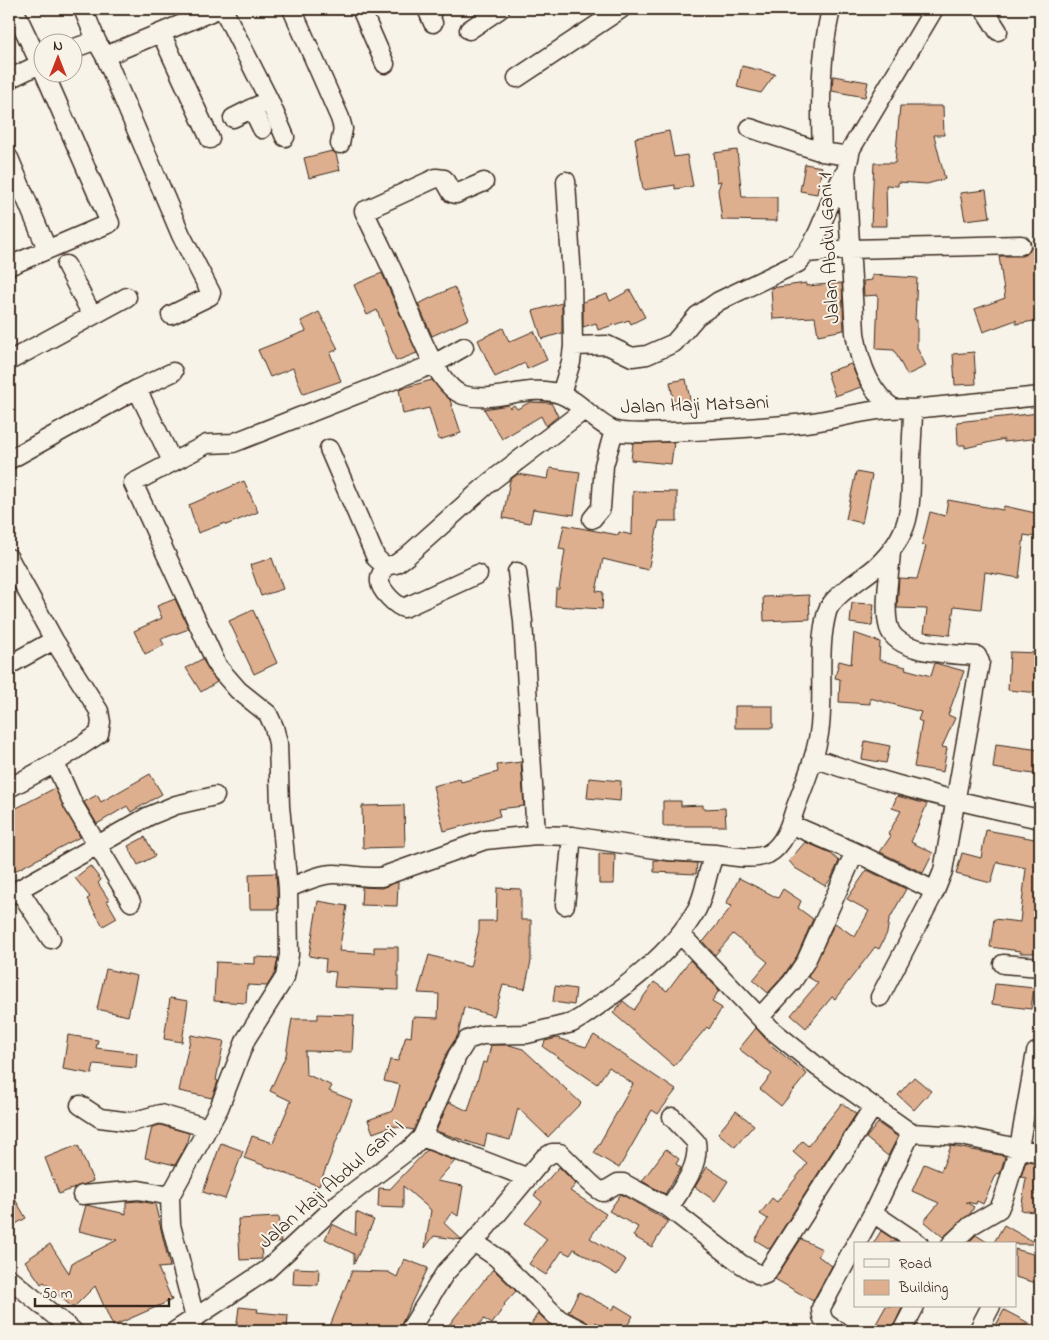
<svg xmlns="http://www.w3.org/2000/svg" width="1049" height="1340" font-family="'Indie Flower',sans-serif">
<rect width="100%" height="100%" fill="#f7f3e8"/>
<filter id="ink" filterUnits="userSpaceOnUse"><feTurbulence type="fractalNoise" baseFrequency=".02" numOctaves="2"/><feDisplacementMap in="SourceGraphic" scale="10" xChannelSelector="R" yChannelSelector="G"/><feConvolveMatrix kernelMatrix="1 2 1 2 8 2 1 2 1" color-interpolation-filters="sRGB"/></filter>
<g filter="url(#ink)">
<!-- building -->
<path fill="#deaf8f" stroke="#3b2a1e" d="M742,66L775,74L761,93L737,87Z
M833,76L868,82L865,97L832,91Z
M900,106H943L944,135H934L945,179L927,184L898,182V186L886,185L887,226H871L874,163H895Z
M669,131L674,157L687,155L693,186L675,189V185L643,190L635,138Z
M737,150L742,197H777V221L722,220L718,190L721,181L717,182L714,153Z
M332,151L336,154L340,170L309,178L304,158Z
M805,164L822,167L817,194L800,191Z
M986,190L990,217L965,220L960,193Z
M1039,246L1040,320L1016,324V320L983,332L975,309L1005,298L999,256H1022L1027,254L1031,247Z
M382,273L417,353L396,361L377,310L367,315L354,285Z
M872,275L917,278L915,320H917V348L926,366L907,375L894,350L876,349L878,295L864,296L863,281L872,280Z
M806,283V286L842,283L844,330L818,335L815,317L773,319L771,288Z
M454,287L469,319L432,336L418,304Z
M630,290L645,317L631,324L629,320L598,330L596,323L583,327V302L607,294L610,301Z
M562,303V333L542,339L533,311Z
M319,312L338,349L330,353L341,381L303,394L293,368L270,377L258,350L306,331L301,321Z
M503,328L509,342L534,331L547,360L527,369L525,363L495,377L478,340Z
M974,352L976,384L955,385L953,354Z
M851,364L861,387L835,396L827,372Z
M686,379L691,405L675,408L670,382Z
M432,380L450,400L461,433L439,440L429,408L403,414L399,389Z
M530,402L551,403L558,416L546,426L541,416L502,439L484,409L508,405L510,408L514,405L517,409Z
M1039,413L1040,438L1004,442V439L965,448V445H958L957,422Z
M674,442L671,464L631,460L633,443Z
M550,468L580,472L574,515L533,509L530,523L503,518L510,480L518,474L548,479Z
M856,472L872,475L862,523L846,519Z
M244,481L258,512L226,525L225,523L198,533L189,505Z
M633,491L677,492V521H659L648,570L603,559L596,591L603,592L602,609L555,606L556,589H559L565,550L559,549L564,525L618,535L619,532L632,535Z
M948,500L1003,510L1004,506L1040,514L1036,537L1024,535L1019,578L985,572L981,609L954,606L950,635L924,632L927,609L897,608L899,578L917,579L926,546L922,545L930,512L945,516Z
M272,558L283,589L261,596L250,565Z
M809,595L810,619L764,621L763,597Z
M175,599L189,629L161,639L164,645L145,654L134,631L162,618L157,606Z
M852,603L874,604L872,626L850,623Z
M253,610L277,663L254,674L229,621Z
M854,633L880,642L879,660L906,667L905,669L931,676L935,663L964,671L948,715L955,718L942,747L947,748L943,772L914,767L922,722L918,720L921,712L870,698V704L839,702L840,679L835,678L839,661L851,664Z
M1010,652L1040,653V693L1008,690Z
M202,659L217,682L201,692L186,668Z
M735,706H773V728H735Z
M865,741L890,746L886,763L862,759Z
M996,744L1040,750V775L993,768Z
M521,762L524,806L498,809L500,816L444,831L433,786L460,779L461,782L498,772L497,765Z
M150,774L162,794L131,812L127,806L97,824L84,802L97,795L101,802Z
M589,778L621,781L620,801L587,798Z
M55,788L80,837L9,874V812Z
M897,796L927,804L911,842L933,853L923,873L880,852L891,836L888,834L901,811L892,808Z
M663,801H681V806L703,805V809L725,808L726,826H663Z
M404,805L405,847L363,848L362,806Z
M986,830L1040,840L1038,953H1020V951L990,947L994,919L1020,922L1026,868L997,862L991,883L956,874L962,853L981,858Z
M145,837L155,856L138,865L128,846Z
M805,842L829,852L839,861L831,879L825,886L795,868L789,861Z
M599,853L615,854L614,884H599Z
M654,860L697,863L696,874L654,872Z
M90,866L101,880L98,883L109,900L107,901L117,918L103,926L87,899L90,897L75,878Z
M867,870L906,889L889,920L887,933L879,949L875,947L835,999L832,997L806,1028L791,1015L818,983L808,977L835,923L855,937L869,911L847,899Z
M276,873L278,909H250L249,874Z
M739,878L778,898L783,889L801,901L798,908L813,919L797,956L784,975L768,993L753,980L768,962L733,934L715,955L703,942L732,906L726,904Z
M398,882L397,906L361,905L362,887L381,888Z
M497,888L521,889V920H531V961L525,989L503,985L494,1016L464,1007L458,1035L447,1052L414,1130L392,1126L373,1133L368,1120L393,1111L400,1085L384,1081L390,1060L398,1061L406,1036L411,1037L413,1017L438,1018L439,994L418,993L429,955L470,967L479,931V921H496Z
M318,901L347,906L339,951L374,953V947H398V990L334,987L336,972L325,971L326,959L309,956Z
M255,957L278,958L275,973L267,986L247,985L246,1003L214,1001L216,962L255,964Z
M690,960L719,990L712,1002L722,1008L709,1029L707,1027L674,1066L613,1013L623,1001L634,1010L654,982L667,991Z
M106,969L137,976L128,1016L97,1009Z
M995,984L1034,988L1031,1009L992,1004Z
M555,986L576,989L574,1005L553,1002Z
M170,998L188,1001L182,1042L164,1039Z
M318,1014L354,1015L352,1052L305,1051L306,1074L332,1086L329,1091L352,1100L319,1186L244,1158L252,1136L273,1143L291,1101L270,1091L286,1055L292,1019H318Z
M756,1028L771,1045L807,1074L781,1106L760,1089L772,1074L739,1049Z
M68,1035L98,1040L96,1048L137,1053L136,1068L94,1064L92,1074L63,1069Z
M191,1035L224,1041L216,1080L218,1081L212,1098L179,1091Z
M594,1035L676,1090L658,1114L652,1110L619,1168L594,1153L633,1084L609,1067L597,1084L543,1047L545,1041L557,1038L586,1047Z
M491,1045H509L523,1049L581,1103L548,1137L518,1108L510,1140L487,1134L484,1147L436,1131L449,1102L468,1111L483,1062L487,1063Z
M914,1077L931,1091L914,1110L898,1095Z
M842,1103L856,1114L770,1249L755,1240L768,1219L760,1214L772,1198L777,1202L807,1164L793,1152L802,1141L808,1146Z
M736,1111L754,1125L735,1147L718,1133Z
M878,1123L898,1137L888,1156L866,1138Z
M160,1125L189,1133L186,1146L175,1165L145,1158L152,1127Z
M221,1143L243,1151L225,1199L203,1192Z
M78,1145L93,1181L59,1194L45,1158Z
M951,1146L1005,1156L1000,1174L997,1173L983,1204L977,1201L976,1204L966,1202L974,1207L970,1214L943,1237L924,1221L939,1203L912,1191L924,1164L941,1171Z
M666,1149L679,1159L676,1164L681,1168L665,1194L642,1181Z
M427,1150L455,1161L437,1181L463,1186L458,1216L452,1212L444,1223L462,1240L434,1236L425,1248L431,1210L403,1186V1208L378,1207L379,1188L390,1189Z
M1026,1161L1040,1163V1213L1021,1210L1026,1178L1021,1177Z
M559,1167L576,1184L570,1191L606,1214L590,1238L626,1260L617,1275L574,1249L570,1255L562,1251L546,1275L529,1264L547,1239L525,1223L542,1202L534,1195Z
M707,1167L728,1181L715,1201L695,1187Z
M9,1189L26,1218L9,1228Z
M621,1194L668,1221L652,1247L633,1236L638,1227L609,1211Z
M138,1201L155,1204L170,1267L158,1268L172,1300L113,1326L95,1286L73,1308L44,1282L41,1284L25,1261L50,1244L69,1273L72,1263L117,1240L79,1231L86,1205L126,1214V1202Z
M356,1212L374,1220L354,1264V1254L325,1239L332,1224L355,1235Z
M279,1217L281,1242L261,1245L262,1259L240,1260L238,1219Z
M1004,1225L1037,1244H993Z
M881,1231L898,1242L873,1244Z
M976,1235L990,1244H967Z
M801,1239L822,1249L818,1256L832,1266L813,1301L775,1279Z
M1015,1249L1040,1256V1284L1015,1277Z
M404,1259L428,1268L398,1331H328L352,1271L388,1272L397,1277Z
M294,1268L319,1269L318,1285L293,1284Z
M493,1269L516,1291L504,1304L505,1305L492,1324L484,1319L474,1331H444Z
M579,1292L613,1310L615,1305L633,1316L624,1331H611L596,1322L593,1328L587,1322L568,1312Z
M886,1306H903L891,1331H872Z
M239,1307L258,1309L257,1312L288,1315L287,1331H236Z
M1004,1310L1040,1329V1331H993Z
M538,1313L549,1324L544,1331H527Z"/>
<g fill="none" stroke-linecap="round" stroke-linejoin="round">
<!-- minor casing -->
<g stroke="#3b2a1e" stroke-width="21">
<path id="minor" d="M14,9L42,68
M83,9L97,42
M223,9L269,100L285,137
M292,9L340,118L343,129L340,144
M361,9L385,64
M427,9L433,23
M984,9L998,31
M469,30L500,9
M161,33L210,139
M72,49L94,41L97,42L105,56L218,9
M105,56L181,235L211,293L210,296L171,315
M517,78L621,9
M9,79L42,63
M252,108L262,129
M233,118L269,100
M750,128L822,152L849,156
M822,152C820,103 820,57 831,9
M9,158L47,249
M484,182L456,194L452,193L444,179L436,178L364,211C376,237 390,263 401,290C412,314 436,387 463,395C495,404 528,383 560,394C580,401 594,422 613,430C626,435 655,432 670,432C717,430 765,428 813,422C846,417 879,406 913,409L1040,396
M807,253L850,249L1021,245
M66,265L92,315
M9,266L110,223L44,72
M573,346L607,345L632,357L647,355L674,343L697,316L719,301L798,263C822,238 826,203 844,174
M9,361L127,297
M137,389L172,461
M561,394L571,362L573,346L572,279L566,181
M893,408C869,392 859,359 855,333L846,172L851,149L934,9
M329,449L376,558L385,566L396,564L407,556L490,482L583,411
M9,460L137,389L173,372
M592,519L601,508L604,465L614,431
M9,558L54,640L99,711L101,722L99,734L55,763L9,788
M385,566C383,570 379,576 380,582C380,590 397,607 404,608L478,574
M517,572L523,621L536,835
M9,665L54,640
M814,758C888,785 964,803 1040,819
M55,763L73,804L131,902
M790,824L855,852L935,891L943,871L980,662L977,656C954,654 897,654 889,628C883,608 890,572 891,551
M288,888C303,883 318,874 334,874C350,874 365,878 381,877L485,840L536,835L572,836L668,851L715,854
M19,890L51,939
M9,895L149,816L176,805L215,796
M565,905L572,836
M681,935L772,1030L819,1068L911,1133L962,1136L1040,1153
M1003,964L1040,967
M880,997L935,891
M760,1017L792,982L806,961L855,852
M80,1105L100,1118L131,1122L160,1114L208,1128
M422,1137L526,1177
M82,1195L139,1190L170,1196
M669,1208C681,1189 700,1167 696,1142L672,1117
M873,1213L919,1244
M856,1244L873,1213L911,1133
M951,1244L970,1226L999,1209L1004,1197L1019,1148L1036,1052
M9,1278L73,1331
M195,1318L171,1225L170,1196L219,1108L246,1039L285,977L289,955L288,888L280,806L278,743L274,727L268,714L238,690L218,667L133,483L207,444L233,443L434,364L464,347
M175,1331L267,1270L340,1202L410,1149L422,1137L457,1056L467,1040L482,1035L527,1034L572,1023L582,1017C625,987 671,955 697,909C706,892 706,872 715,854C732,856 753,861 768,854C784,845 790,825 795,809C805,782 817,755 820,726C824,688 817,649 827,612C832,595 863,579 877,566C912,533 911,508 911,463C911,445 913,427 913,409
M409,1331L445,1273L474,1242
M582,1331L559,1319L496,1257L474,1242L544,1158L552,1153H560C569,1161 595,1190 603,1192L618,1183H623L669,1208L741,1264L761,1276L766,1274L873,1107
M839,1331C827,1325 821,1322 821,1308L855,1245
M902,1331L915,1306
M978,1331L991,1306"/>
</g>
<!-- minor -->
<use href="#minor" stroke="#f7f3e8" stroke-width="18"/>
</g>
</g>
<g text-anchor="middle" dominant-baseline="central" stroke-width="4" stroke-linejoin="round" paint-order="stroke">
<!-- street labels -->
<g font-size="20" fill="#3b2a1e" stroke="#f7f3e8">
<text transform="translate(830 248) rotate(-93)">Jalan Abdul Gani 1</text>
<text transform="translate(695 406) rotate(-2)">Jalan Haji Matsani</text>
<text transform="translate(332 1185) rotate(-41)">Jalan Haji Abdul Gani I</text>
</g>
</g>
<!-- margin -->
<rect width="1049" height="1340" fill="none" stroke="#f7f3e8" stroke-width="30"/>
<rect x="15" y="15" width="1019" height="1310" fill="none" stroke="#3b2a1e" stroke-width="2" filter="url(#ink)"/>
<!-- legend -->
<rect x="854" y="1242" width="162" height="65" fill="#f7f3e8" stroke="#aca397"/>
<rect x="864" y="1259" width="25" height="8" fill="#f7f3e8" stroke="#aca397"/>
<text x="899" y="1268" font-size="15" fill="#3b2a1e">Road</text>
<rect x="864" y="1280" width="25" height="15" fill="#deaf8f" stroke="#aca397"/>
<text x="899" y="1292" font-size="15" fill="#3b2a1e">Building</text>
<!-- north arrow -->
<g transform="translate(58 58)"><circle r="24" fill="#f7f3e8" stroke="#aca397"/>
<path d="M0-4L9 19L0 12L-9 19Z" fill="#c8321e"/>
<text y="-8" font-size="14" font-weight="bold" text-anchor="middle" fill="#3b2a1e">N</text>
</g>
<!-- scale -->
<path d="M35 1298v8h134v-8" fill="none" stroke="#3b2a1e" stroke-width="2.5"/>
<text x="42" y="1298" font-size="15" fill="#3b2a1e" stroke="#f7f3e8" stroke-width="4" paint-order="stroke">50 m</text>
</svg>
